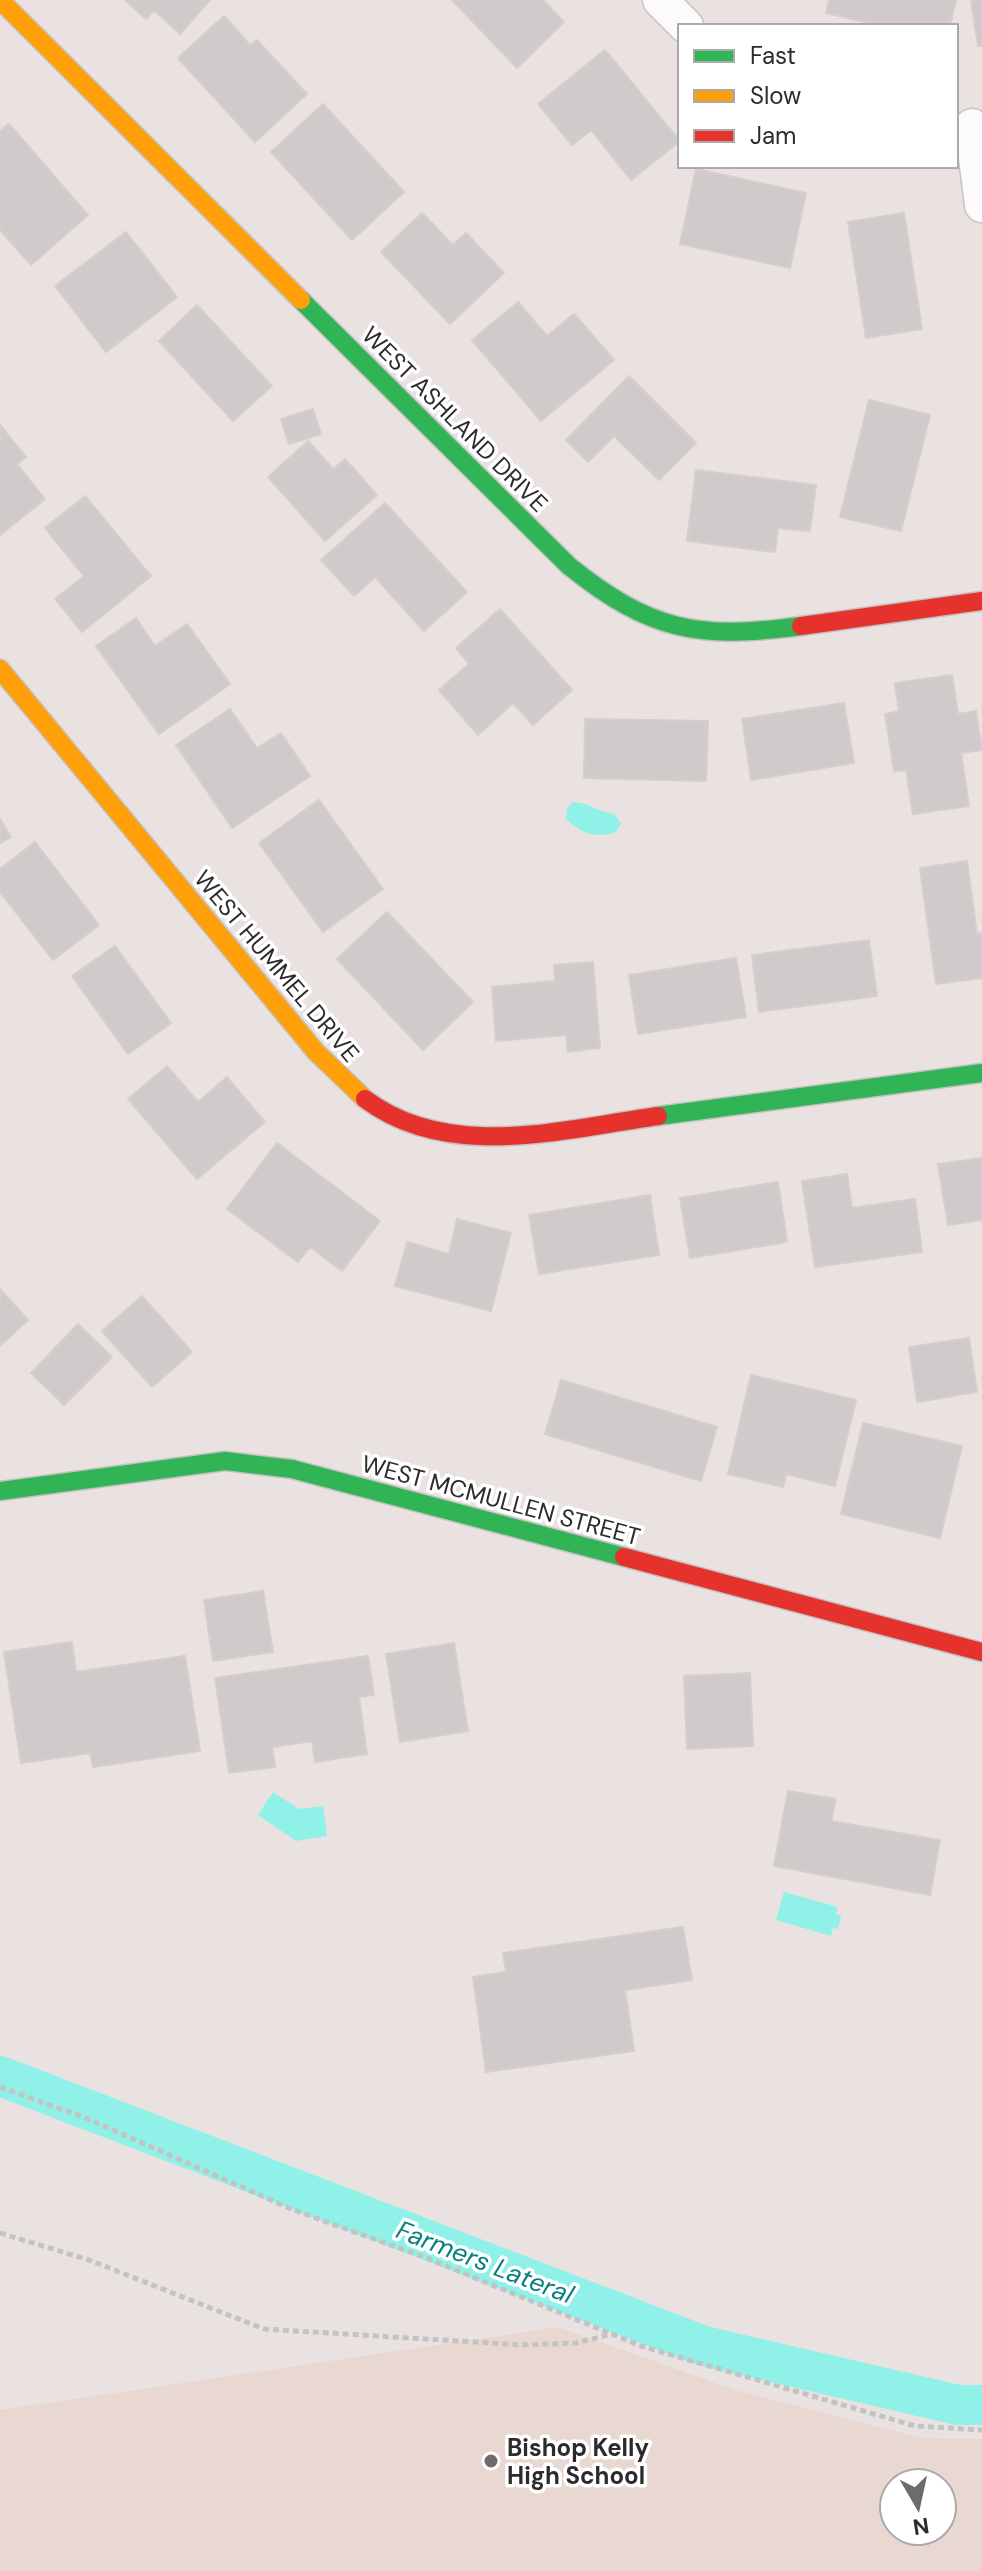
<svg xmlns="http://www.w3.org/2000/svg" width="982" height="2571" font-family="'DM Sans',sans-serif">
<rect width="100%" height="100%" fill="#eae2e0"/>
<!-- education -->
<path fill="#e9d8d1" fill-rule="evenodd" d="M558,2327L735,2390L922,2438L982,2439V2571H0V2410ZM894,2483H942V2531H894Z"/>
<!-- water -->
<path fill="#8ff1e7" d="M573,802C588,802 598,812 614,814L621,823L616,832C597,839 580,833 566,819L567,808Z
M273,1792L299,1809L323,1806L327,1836L296,1841L258,1815Z
M784,1892L838,1907L836,1914L841,1916L838,1929L833,1928L831,1936L776,1920Z"/>
<g fill="none" stroke-linecap="round" stroke-linejoin="round">
<!-- canal -->
<path stroke="#8ff1e7" stroke-width="40" d="M0,2076L704,2346L958,2405H982"/>
</g>
<!-- building -->
<path fill="#d0cbca" stroke="#d5cecc" stroke-width="2" d="M125,0H210L180,34L154,10L146,19Z
M452,0H543L564,22L517,68Z
M829,0H956L950,26H882L826,13Z
M971,0H982V46H978Z
M224,16L250,45L257,40L307,94L255,142L178,58Z
M605,50L680,141L631,180L591,130L572,145L538,104Z
M323,104L404,192L352,240L271,152Z
M9,124L88,215L31,265L0,230V131Z
M696,169L806,193L790,268L680,244Z
M422,213L453,245L466,233L504,273L450,324L381,252Z
M904,213L922,329L866,338L848,222Z
M126,232L177,297L106,352L55,286Z
M518,302L547,336L574,314L614,360L541,421L472,340Z
M197,305L272,386L233,421L159,341Z
M629,376L696,443L659,480L614,436L588,462L566,440Z
M869,400L930,415L901,531L840,517Z
M313,409L321,434L289,444L281,419Z
M0,425L26,457L17,464L45,499L0,535Z
M308,441L333,469L345,459L377,495L325,541L268,477Z
M696,470L816,485L810,531L778,528L775,552L687,541Z
M85,496L151,576L82,632L55,599L84,576L45,528Z
M385,503L467,592L424,631L375,577L354,596L321,560Z
M500,609L572,690L533,725L513,703L478,735L439,690L469,664L456,648Z
M136,618L155,646L187,624L230,684L159,734L96,646Z
M952,675L958,714L976,711L982,750L961,753L969,806L913,814L906,770L894,771L885,714L899,711L895,683Z
M844,703L854,763L751,780L742,719Z
M230,709L257,748L281,733L310,776L232,828L176,745Z
M585,719L708,721L706,781L584,778Z
M319,800L383,889L323,932L259,843Z
M0,819L11,837L0,843Z
M35,842L99,925L53,960L0,892V869Z
M967,861L977,934L982,933V978L936,984L920,868Z
M387,912L473,1002L423,1050L337,959Z
M869,940L877,996L759,1012L752,955Z
M115,946L171,1023L128,1054L72,976Z
M736,958L746,1017L638,1034L629,975Z
M593,962L600,1048L568,1052L566,1035L496,1041L492,987L555,981L554,965Z
M167,1066L198,1102L227,1077L265,1122L197,1179L128,1099Z
M277,1143L380,1221L342,1271L310,1247L298,1262L227,1209Z
M982,1158V1220L948,1225L938,1164Z
M847,1174L852,1208L915,1199L922,1252L815,1267L802,1181Z
M778,1182L787,1242L690,1258L680,1198Z
M650,1195L659,1255L539,1274L529,1215Z
M457,1219L511,1233L491,1311L395,1286L407,1242L449,1254Z
M0,1289L28,1320L0,1346Z
M142,1296L192,1352L152,1387L102,1331Z
M78,1324L112,1357L64,1405L31,1373Z
M969,1338L977,1392L917,1402L909,1347Z
M751,1375L856,1400L835,1486L786,1474L783,1487L728,1474Z
M561,1380L717,1427L701,1481L545,1434Z
M863,1423L962,1446L940,1538L841,1514Z
M263,1591L273,1652L213,1661L204,1600Z
M72,1642L76,1672L185,1656L200,1751L93,1767L90,1753L21,1763L4,1652Z
M454,1643L468,1731L400,1742L386,1654Z
M368,1656L374,1695L359,1697L367,1754L315,1762L312,1741L272,1747L275,1767L229,1773L215,1678Z
M750,1673L753,1746L687,1749L684,1676Z
M788,1791L836,1799L831,1821L940,1840L930,1895L774,1866Z
M683,1927L692,1980L625,1990L634,2051L486,2072L473,1977L506,1972L503,1953Z"/>
<g fill="none" stroke-linecap="round" stroke-linejoin="round">
<!-- street casing -->
<g stroke="#c3c1c2" stroke-width="37">
<path id="street" d="M660,0L686,26
M972,126L982,205"/>
</g>
<!-- fast casing -->
<g stroke="#c3c1c2" stroke-width="21">
<path id="fast" d="M301,300L569,566C650,631 698,640 801,626
M658,1116L982,1073
M0,1491L225,1461L292,1469L624,1557"/>
</g>
<!-- slow casing -->
<g stroke="#c3c1c2" stroke-width="21">
<path id="slow" d="M0,0L301,300
M0,669L316,1052L365,1099"/>
</g>
<!-- jam casing -->
<g stroke="#c3c1c2" stroke-width="21">
<path id="jam" d="M801,626L982,601
M365,1099C449,1162 564,1129 658,1116
M624,1557L982,1652"/>
</g>
<!-- path -->
<path stroke="#c3c3c3" stroke-width="5" stroke-dasharray="6 4" stroke-linecap="butt" d="M0,2087L86,2118L291,2209L424,2257L641,2346L915,2426L982,2430
M0,2233L89,2260L264,2329L524,2345L576,2343L612,2334"/>
<!-- street -->
<use href="#street" stroke="#fcfbfa" stroke-width="34"/>
<!-- fast -->
<use href="#fast" stroke="#30b455" stroke-width="18"/>
<!-- slow -->
<use href="#slow" stroke="#ff9f0a" stroke-width="18"/>
<!-- jam -->
<use href="#jam" stroke="#e5322d" stroke-width="18"/>
</g>
<!-- markers -->
<circle fill="#6e6b6a" stroke="#fff" stroke-width="3" cx="491" cy="2461" r="8"/>
<g text-anchor="middle" dominant-baseline="central" stroke-width="7" stroke-linejoin="round" paint-order="stroke">
<!-- street labels -->
<g font-size="24" fill="#2b2b2b" stroke="#fff">
<text transform="translate(455 419) rotate(45)">WEST ASHLAND DRIVE</text>
<text transform="translate(277 966) rotate(50)">WEST HUMMEL DRIVE</text>
<text transform="translate(501 1500) rotate(15)">WEST MCMULLEN STREET</text>
</g>
<!-- poi labels -->
<g font-size="24" font-weight="bold" fill="#2b2b2b" stroke="#fff" text-anchor="start">
<text x="507" y="2447">Bishop Kelly<tspan x="507" dy="28">High School</tspan></text>
</g>
<!-- water labels -->
<g font-size="26" font-style="italic" fill="#07817f" stroke="#fff">
<text transform="translate(485 2262) rotate(21)">Farmers Lateral</text>
</g>
</g>
<!-- legend -->
<rect x="678" y="24" width="280" height="144" fill="#ffffff" stroke="#aaaaaa" stroke-width="2"/>
<rect x="694" y="50" width="40" height="12" fill="#30b455" stroke="#aaaaaa" stroke-width="2"/>
<text x="750" y="64" font-size="24" fill="#2b2b2b">Fast</text>
<rect x="694" y="90" width="40" height="12" fill="#ff9f0a" stroke="#aaaaaa" stroke-width="2"/>
<text x="750" y="104" font-size="24" fill="#2b2b2b">Slow</text>
<rect x="694" y="130" width="40" height="12" fill="#e5322d" stroke="#aaaaaa" stroke-width="2"/>
<text x="750" y="144" font-size="24" fill="#2b2b2b">Jam</text>
<!-- north arrow -->
<g transform="translate(918 2507) rotate(171)"><circle r="38" fill="#ffffff" stroke="#aaaaaa" stroke-width="2"/>
<path d="M0-6L14 30L0 20L-14 30Z" fill="#6e6b6a"/>
<text y="-12" font-size="22" font-weight="bold" text-anchor="middle" fill="#2b2b2b">N</text>
</g>
</svg>
